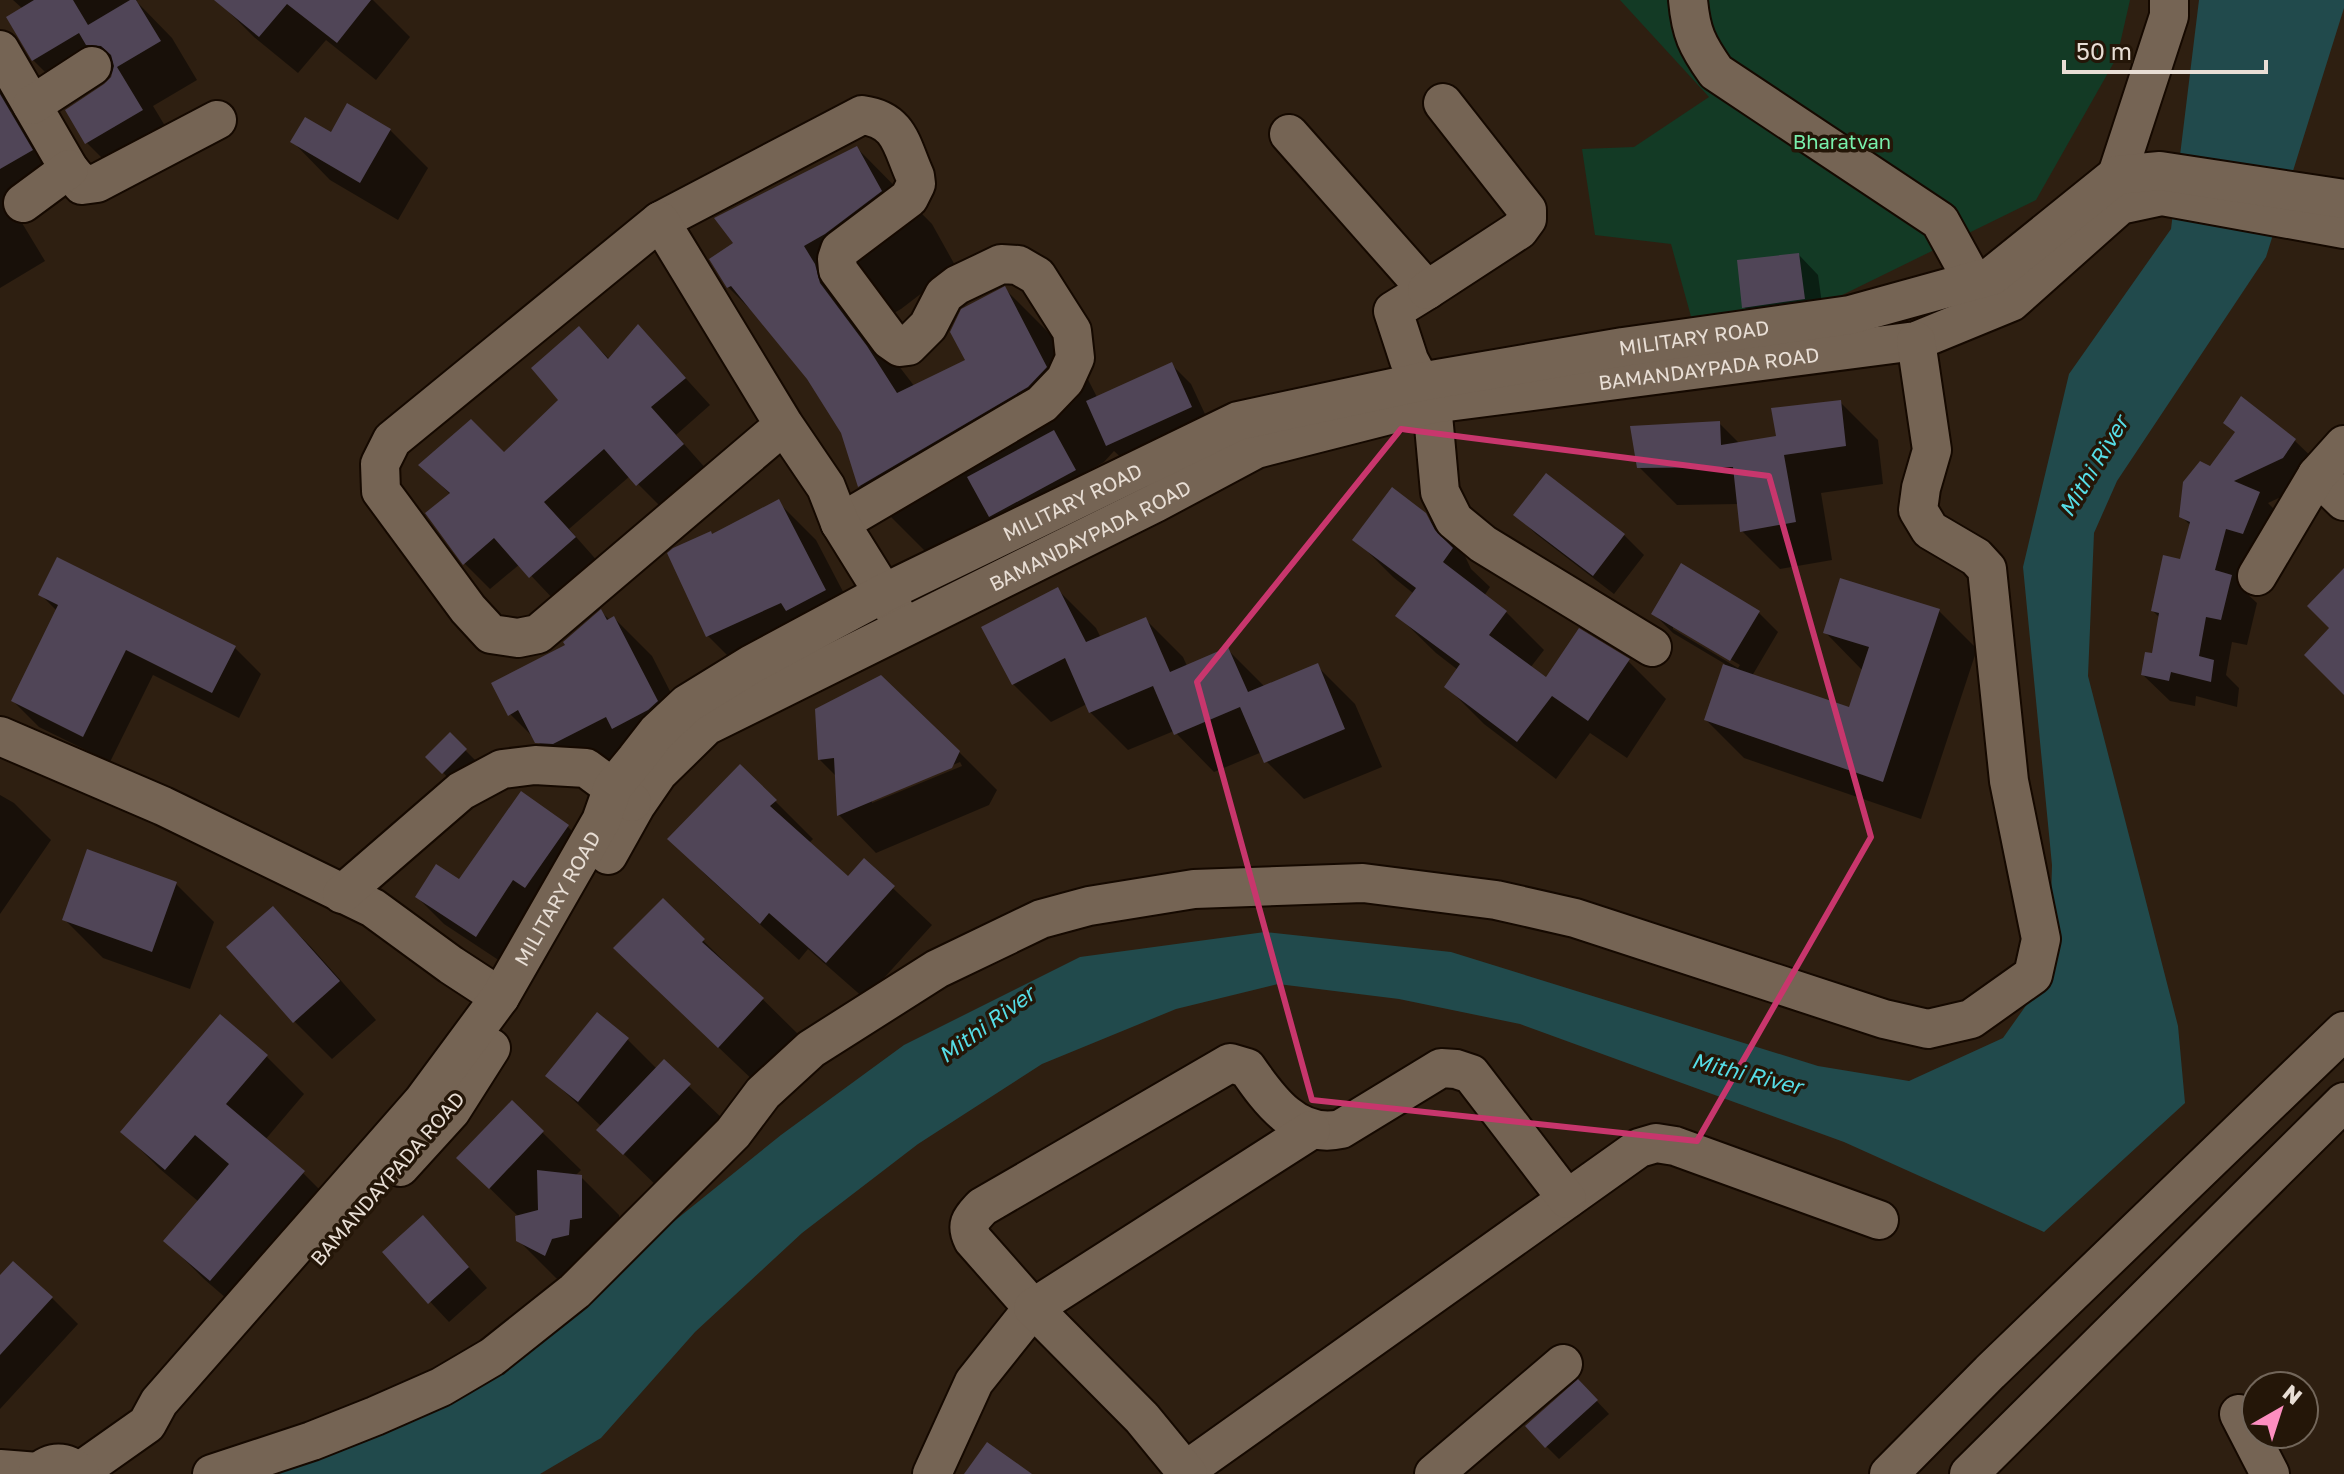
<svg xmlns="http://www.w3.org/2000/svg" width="2344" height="1474" font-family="'Golos Text',sans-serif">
<rect width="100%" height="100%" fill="#2e1f11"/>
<!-- green -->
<path fill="#133a25" d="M1620,0H2130L2117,57L2036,200L1832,300L1695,331L1671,244L1595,235L1582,149L1634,147L1709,97Z"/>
<!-- water -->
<path fill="#214a4c" d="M2199,0H2344V8L2266,257L2117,481L2094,533L2088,676L2178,1026L2185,1103L2044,1232L1844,1142L1520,1024L1399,999L1278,984L1176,1009L1042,1064L918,1144L802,1233L695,1332L601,1438L540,1474H239L467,1388L781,1135L904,1045L1080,957L1265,932L1451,952L1818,1066L1909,1081L2003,1038L2049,973L2052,865L2023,567L2069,374L2171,229Z"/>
<!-- shadow -->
<path fill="#0007" fill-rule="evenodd" d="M13,0H138L136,1L172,38L197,80L153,106L179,149L125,181L87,143L105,86L114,72L71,98L33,60L23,9Z
M217,0H373L410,37L376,80L326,40L298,73L254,37Z
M0,68L22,107L11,112L44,146L69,188L19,218L45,261L0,288Z
M390,130L428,168L398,220L330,180L293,142Z
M857,148L932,224L956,267L901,309L878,322L895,361L915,387L967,361L1005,289L1080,364L1098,399L1172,365L1191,384L1211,427L1128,464L1114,451L1104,462L1085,473L1095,491L935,561L860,486L843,432L809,378L763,322L728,287Z
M1799,255L1818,275L1824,318L1764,327L1744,307Z
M638,326L710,405L676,435L708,471L664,510L630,476L569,529L600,564L556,602L520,564L490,589L464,563L451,495L421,465L504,455L561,401L579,328L610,360Z
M1840,402L1878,440L1883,484L1821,493L1832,560L1780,569L1742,531L1739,504L1677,505L1639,467L1719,423L1740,444L1778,438Z
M2294,440L2321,466L2309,484L2268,503L2285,520L2252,554L2242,589L2257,603L2247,645L2232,642L2226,675L2239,688L2237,707L2196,696L2195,706L2170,701L2143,675L2154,655L2160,618L2153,611L2181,562L2191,526L2181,516L2210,468Z
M778,502L816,540L862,628L825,648L746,674L708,636L713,535Z
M1425,515L1464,554L1471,569L1490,587L1484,596L1506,612L1544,650L1530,668L1546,680L1628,661L1666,699L1627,758L1590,733L1556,779L1484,724L1446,686L1458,670L1436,653L1398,616L1414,594L1393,577L1355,539Z
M1516,515L1624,535L1644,555L1614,594L1536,534Z
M1058,590L1096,628L1101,638L1145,619L1183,657L1187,666L1227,649L1265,687L1317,666L1355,704L1382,767L1304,799L1266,761L1262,752L1214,772L1174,731L1128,750L1090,712L1087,704L1051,722L1013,684Z
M40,594L235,648L261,674L239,718L153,675L110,762L39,727L13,701L57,611Z
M1939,611L1977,649L1921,819L1744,758L1706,720L1725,664L1673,633L1653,613H1759L1778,632L1752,676L1850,709L1863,671L1825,632ZM1673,625L1740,665L1738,668L1673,629Z
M601,612L610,620L614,618L652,656L695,740L576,780L510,714Z
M817,710L959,752L997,790L989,805L876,853L839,815L837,777L820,760ZM960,762L962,766L872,803V799Z
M450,735L479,764L456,786L428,757Z
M522,794L568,827L595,854L503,963L444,924L417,897L460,882Z
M0,795L14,803L51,840L0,914Z
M775,801L813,839L808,844L848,879L864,861L932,925L865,999L808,949L799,960L708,877L670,839Z
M176,884L214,922L190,989L103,958L65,920Z
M663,901L801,1037L758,1085L654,986Z
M273,909L311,947L376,1020L332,1059L294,1021Z
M597,1015L628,1040L657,1069L664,1062L727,1123L662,1191L599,1130L602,1127L548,1076Z
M266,1056L304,1094L265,1140L303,1173L341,1211L249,1318L204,1279L166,1241L199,1202L160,1169L122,1131Z
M512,1103L581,1170L575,1176L581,1177L619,1215L620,1255L583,1293L556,1278L518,1240L519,1217L459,1158Z
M442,1237L487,1288L449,1322L384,1252Z
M0,1278L52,1298L78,1324L0,1409Z
M1591,1395L1609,1414L1559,1459L1546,1446Z"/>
<!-- building -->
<path fill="#504557" d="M34,0H73L88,25L130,0H136L161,41L117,67L143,110L85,144L65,110L104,84L111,77L114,66L111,55L101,46L86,45L79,33L32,61L6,17Z
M214,0H371L337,43L287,4L259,37Z
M0,94L33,150L0,169Z
M347,103L391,129L360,183L290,142L305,117L331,132Z
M857,146L882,191L825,234L804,246L815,264L820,283L867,346L897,393L965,360L950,332L961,309L1005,286L1047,367L1028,387L858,487L841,433L807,379L731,286L727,288L709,259L733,243L714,218Z
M1799,253L1805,299L1742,308L1737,260Z
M638,324L686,378L651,407L684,444L636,486L604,449L544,502L576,537L529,578L494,538L463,565L425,513L450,493L418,465L471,419L504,452L558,400L531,368L579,326L608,359Z
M1172,362L1192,407L1106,446L1086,401Z
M2241,396L2296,439L2283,458L2234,481L2260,492L2243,534L2226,529L2215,570L2232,575L2221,620L2206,617L2199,656L2214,660L2211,682L2171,672L2169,681L2141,675L2145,652L2152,653L2159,613L2151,611L2163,555L2180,559L2190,522L2179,517L2183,482L2200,461L2210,466L2235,432L2223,423Z
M1841,400L1846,446L1784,455L1796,522L1740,532L1733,467L1637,468L1630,426L1720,421L1721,445L1776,436L1771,408Z
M1054,430L1076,470L989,517L967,477Z
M1546,473L1625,534L1593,576L1513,515Z
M1392,487L1426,513L1435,530L1453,548L1443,562L1507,611L1489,635L1546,677L1579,628L1630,659L1588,721L1552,696L1517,742L1444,687L1460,664L1395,616L1416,588L1352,540Z
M779,499L826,590L786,611L781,603L706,637L667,553L673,548L711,531L712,534Z
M57,557L236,646L212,693L126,650L83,737L11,701L58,605L38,595Z
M1681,563L1760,611L1730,661L1651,614Z
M2344,568V695L2304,655L2329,628L2307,606Z
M1840,578L1940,609L1883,782L1704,720L1723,664L1849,707L1869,647L1823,633Z
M1058,587L1086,642L1146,617L1170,672L1228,647L1248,692L1318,663L1345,729L1264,763L1240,707L1174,735L1153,686L1089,713L1065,658L1012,685L981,627Z
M601,609L607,620L614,616L658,701L648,710L612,729L606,717L553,744L535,743L518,710L508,716L491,683L565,645L563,642Z
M881,675L960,751L952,768L837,816L834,758L818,760L815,709Z
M450,732L467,749L442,774L425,757Z
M740,764L777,800L770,806L848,876L864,858L895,886L826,963L769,913L760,924L667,839Z
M521,791L569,825L525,888L513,880L476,937L415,897L436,864L459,879Z
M87,849L177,882L152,952L62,920Z
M663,898L705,939L702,942L764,998L718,1048L613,948Z
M273,906L340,981L293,1023L226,947Z
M597,1012L629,1038L578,1102L545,1076Z
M220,1014L268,1055L226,1104L305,1171L210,1281L163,1241L229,1164L195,1135L165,1170L120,1132Z
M664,1059L691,1084L623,1155L596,1130Z
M512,1100L544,1131L489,1189L456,1158Z
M537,1170L582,1175V1218L570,1220L569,1235L552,1239L545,1256L516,1241L515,1216L538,1210Z
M423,1215L469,1267L428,1304L382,1252Z
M13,1261L53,1297L0,1355V1275Z
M1578,1379L1598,1400L1545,1448L1525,1426Z
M987,1442L1032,1474H964Z"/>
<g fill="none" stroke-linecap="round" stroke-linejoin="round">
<!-- minor casing -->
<g stroke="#150900" stroke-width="42">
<g id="minor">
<path d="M1688,0C1691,33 1697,45 1716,72L1940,221L1973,281L1983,304"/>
<path d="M0,50L69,169L82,185L97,183L217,120"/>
<path d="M32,105L92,66"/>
<path d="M1289,134L1427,290L1393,311L1409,360L1432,404L1440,492L1454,520L1483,544L1652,647"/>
<path d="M2119,197L2117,175L2169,16V0"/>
<path d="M23,203L69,169"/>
<path d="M660,221L862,115C900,120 901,145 915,176L916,184L909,198L840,250L837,259L838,270L890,340L900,347L908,346L928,326L944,295L957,285L1001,264L1018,265L1037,276L1072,331L1075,358L1065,380L1042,404L840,523"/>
<path d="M1427,290L1519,230L1527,219V210L1443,103"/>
<path d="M784,425L538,634L518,638L491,634L468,609L381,491L380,464L392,440L660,221L784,425L826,487L840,523L896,613"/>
<path d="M2317,475L2344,501"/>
<path d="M2257,576L2317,475L2344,445"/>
<path d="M0,736L163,806L373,908L451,965L500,997"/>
<path id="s1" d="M608,855L636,805L658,773L706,726L1155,503L1256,449L1432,404L1916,341L2011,302L2120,205L2162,196L2344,229"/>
<path d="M342,894L461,791L502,769L535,765L586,768L632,802"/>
<path d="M400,1167L451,1111L491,1048"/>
<path d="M2239,1414L2270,1474"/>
<path d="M0,1469L38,1472"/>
<path d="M1185,1471L1639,1148L1656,1143L1675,1146L1879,1220"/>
<path id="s2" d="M79,1472L147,1424L159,1402L423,1101L500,997L601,821L613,787L636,759L657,732L687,704L752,664L884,593L1238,421L1420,382L1623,347L1850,315L1973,281L1992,276L2117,175L2160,171L2344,199"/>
<path d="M37,1474C51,1460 66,1460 80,1474"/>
<path d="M212,1474L312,1441L375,1416L441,1387L492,1357L575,1291L733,1133L763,1093L811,1049L937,969L1041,919L1089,906L1194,889L1363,883L1496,900L1575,918L1884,1019L1928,1029L1971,1019L2033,975L2041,939L2009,781L1987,569L1976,557L1930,530L1918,510L1921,488L1932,450L1916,341"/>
<path d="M932,1474L974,1382L1033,1308L973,1240C965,1224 971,1219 982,1207L1230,1063L1247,1068C1269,1100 1297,1139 1341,1129L1441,1068L1456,1069L1471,1074L1567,1199"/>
<path d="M1188,1474L1142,1418L1033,1308L1311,1130"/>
<path d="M1434,1474L1563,1364"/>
<path d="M1889,1474L1990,1372L2344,1031"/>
<path d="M1969,1474L2344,1102"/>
</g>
</g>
<!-- minor -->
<use href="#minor" stroke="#756454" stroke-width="38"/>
</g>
<!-- marked area -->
<path fill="none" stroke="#c8366d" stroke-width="6" stroke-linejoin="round" d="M1401,429L1769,476L1871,837L1697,1141L1312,1100L1197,682Z"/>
<g text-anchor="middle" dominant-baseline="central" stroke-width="7" stroke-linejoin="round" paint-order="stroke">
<!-- park labels -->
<g font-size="20" fill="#78f0ac" stroke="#241608">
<text x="1842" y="141">Bharatvan</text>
</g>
<!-- street labels -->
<g font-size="20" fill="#e8ded5" stroke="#241608">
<text stroke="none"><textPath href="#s2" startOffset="2072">MILITARY ROAD</textPath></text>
<text stroke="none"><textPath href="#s1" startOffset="1240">BAMANDAYPADA ROAD</textPath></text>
<text stroke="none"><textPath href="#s2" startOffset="1424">MILITARY ROAD</textPath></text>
<text stroke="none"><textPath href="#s1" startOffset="592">BAMANDAYPADA ROAD</textPath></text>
<text stroke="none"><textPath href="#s2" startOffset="752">MILITARY ROAD</textPath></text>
<text transform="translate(387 1178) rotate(-49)">BAMANDAYPADA ROAD</text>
</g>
<!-- water labels -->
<g font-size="22" font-style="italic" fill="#56dde6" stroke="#241608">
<text transform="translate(2093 466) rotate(-59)">Mithi River</text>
<text transform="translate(986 1024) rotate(-36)">Mithi River</text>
<text transform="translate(1747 1073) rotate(14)">Mithi River</text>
</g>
</g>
<!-- north arrow -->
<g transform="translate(2280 1410) rotate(39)"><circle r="38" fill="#241608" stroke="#72665a" stroke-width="2"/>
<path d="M0-6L14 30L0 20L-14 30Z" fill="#fd8ec0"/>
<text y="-12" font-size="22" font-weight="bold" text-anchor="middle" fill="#e8ded5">N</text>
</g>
<!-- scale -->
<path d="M2064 60v12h202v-12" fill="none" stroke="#e8ded5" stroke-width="4"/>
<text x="2076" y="60" font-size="24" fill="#e8ded5" stroke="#241608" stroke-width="6" paint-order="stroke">50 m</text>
</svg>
